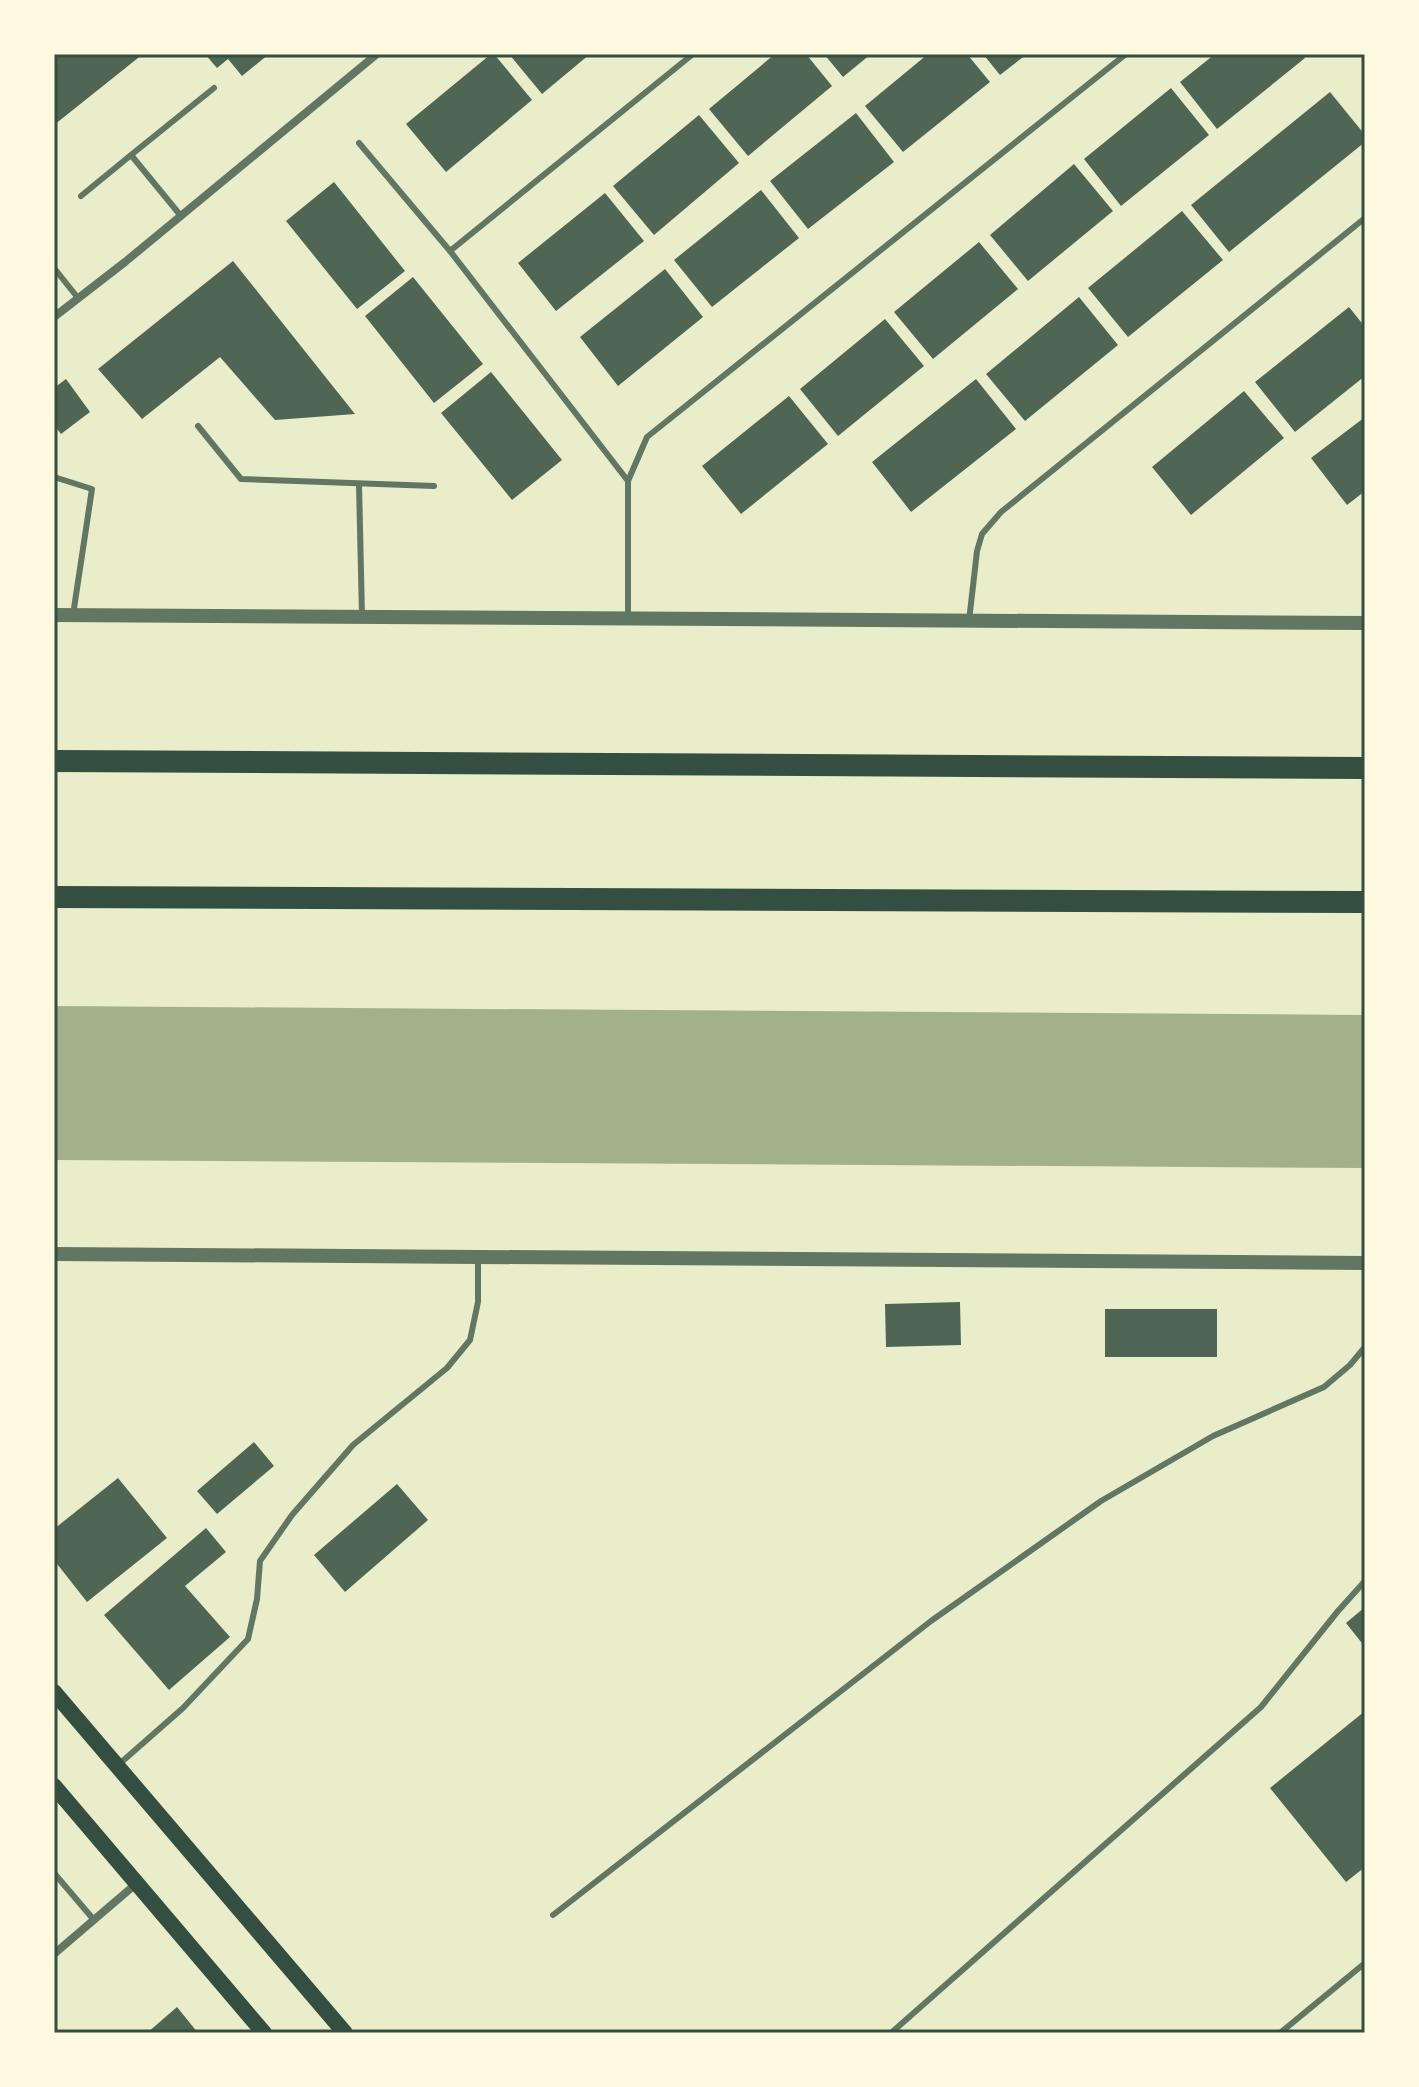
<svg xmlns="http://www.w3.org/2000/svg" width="1419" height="2087" font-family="'DejaVu Sans',sans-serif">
<rect width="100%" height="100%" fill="#e9edc9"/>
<!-- water -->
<path fill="#a3b18a" d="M54,1006L1365,1015V1168L54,1160Z"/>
<!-- building -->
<path fill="#4f6655" d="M54,54H143L54,125Z
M205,54H269L242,76L228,59L217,68Z
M491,54H494L532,100L446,172L406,124Z
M509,54H590L542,94Z
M775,54H806L832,86L748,156L709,109Z
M824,54H871L843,77Z
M928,54H967L990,82L903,152L865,106Z
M983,54H1027L1000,75Z
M1215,54H1302L1305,58L1217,129L1180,82Z
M1171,88L1209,135L1121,206L1084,159Z
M1330,92L1365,135V142L1229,252L1191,205Z
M856,113L894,162L808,229L770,181Z
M699,115L739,163L654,235L613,186Z
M1074,164L1113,211L1028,281L990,235Z
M334,182L405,271L357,309L286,221Z
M761,190L799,238L712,307L674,260Z
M605,193L644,241L556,311L518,263Z
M1182,211L1223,260L1128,337L1088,288Z
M979,242L1018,289L933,359L894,312Z
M233,261L355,414L275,420L220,357L142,419L98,369Z
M665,269L703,317L618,386L580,337Z
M413,277L483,364L434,403L365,316Z
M1079,297L1118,345L1025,421L986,374Z
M1349,307L1365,327V376L1295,432L1255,382Z
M885,319L924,366L838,436L800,389Z
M491,372L562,460L512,500L441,413Z
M66,379L90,412L61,434L54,425V388Z
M976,379L1016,429L911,512L872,462Z
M1244,391L1284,438L1191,515L1152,467Z
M789,396L828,444L741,514L702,466Z
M1365,417V491L1347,505L1311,458Z
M960,1302L961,1345L886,1347L885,1304Z
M1105,1309H1217V1357H1105Z
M254,1442L274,1466L217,1514L197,1491Z
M118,1478L167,1538L87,1602L54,1560V1529Z
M397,1484L428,1520L345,1592L314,1555Z
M206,1528L226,1552L185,1586L230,1637L169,1690L104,1615Z
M1365,1607V1647L1346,1623Z
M1365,1711V1867L1346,1882L1270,1788Z
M177,2007L198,2033H147Z"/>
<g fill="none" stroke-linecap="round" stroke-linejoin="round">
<!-- service -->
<path stroke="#617663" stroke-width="6" d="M359,143L450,251L628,481V617
M81,196L131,155
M181,216L131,155L214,88
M450,251L693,54
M54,268L78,298
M198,426L241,479L434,486
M54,477L92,489L73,615
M628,481L647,437L1126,54
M359,484L362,616
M969,621L977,551L982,534L1001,512L1365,218
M117,1766L183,1708L248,1639L257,1599L260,1561L292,1515L353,1445L447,1368L470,1340L478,1302V1257
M54,1873L94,1920
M553,1915L931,1621L1101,1501L1213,1436L1324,1387L1350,1365L1365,1347
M891,2033L1261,1707L1338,1611L1365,1581
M1280,2033L1365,1963"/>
<!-- minor -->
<path stroke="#617663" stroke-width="8" d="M54,317L125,262L377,54
M54,1954L137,1883"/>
<!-- tertiary -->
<path stroke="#617663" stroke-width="14" d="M54,615L1365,623
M54,1254L1365,1263"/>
<!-- secondary -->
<path stroke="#344e41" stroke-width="16" d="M54,1692L345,2033
M54,1786L264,2033"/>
<!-- trunk -->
<path stroke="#344e41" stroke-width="22" d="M54,761L1365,768
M54,897L1365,902"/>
</g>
<!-- border -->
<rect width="1419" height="2087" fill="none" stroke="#fefae0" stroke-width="112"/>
<rect x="56" y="56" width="1307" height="1975" fill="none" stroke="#344e41" stroke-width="3"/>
</svg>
